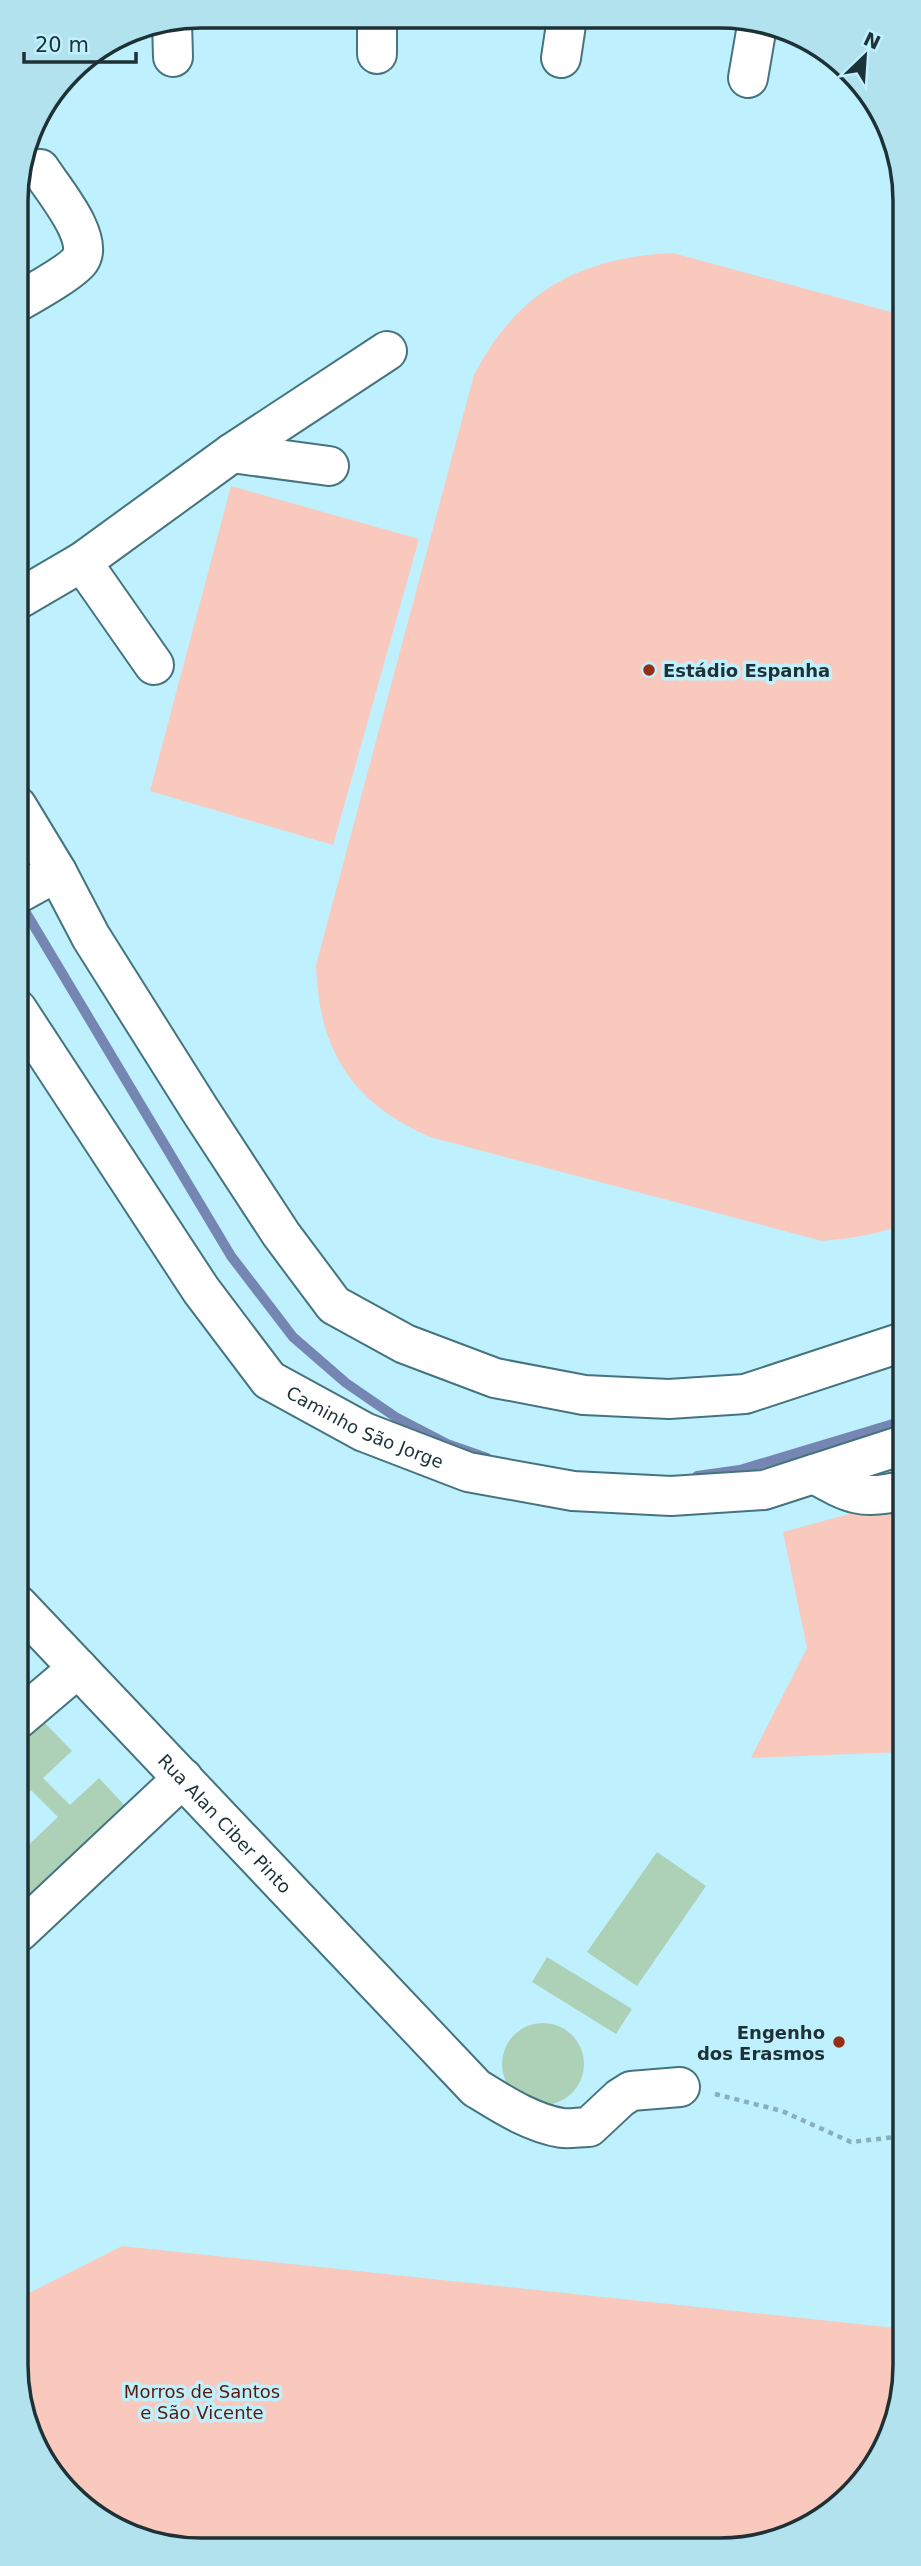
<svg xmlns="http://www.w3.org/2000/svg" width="921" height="2566" font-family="'DejaVu Sans',sans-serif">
<rect width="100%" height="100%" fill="#bef1fd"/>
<!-- green -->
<path fill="#f9c9bd" d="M673,253L902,315L903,1224C877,1235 851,1238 822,1241L430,1137C351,1102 319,1051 316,965L474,375C517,291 581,257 673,253Z
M231,486L419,539L333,845L150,791Z
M904,1499V1752L751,1758L807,1648L783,1532Z
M122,2246L905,2329V2377L891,2436L860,2487L813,2525L757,2547H165L70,2496L19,2402V2298Z"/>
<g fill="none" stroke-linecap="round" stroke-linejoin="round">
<!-- stream -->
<path stroke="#7686b3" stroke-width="10" d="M19,901L231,1256L293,1337L346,1383L397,1418L447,1444L487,1458
M697,1476L740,1470L903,1421"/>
</g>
<!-- building -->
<path fill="#acd1b7" d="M44,1722L72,1751L43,1778L70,1805L99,1778L127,1808L19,1909V1854L58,1817L31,1790L19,1802L18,1746Z
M657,1852L706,1886L637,1986L587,1952Z
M547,1957L632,2009L616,2034L532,1982Z
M502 2064a41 41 0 1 1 82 0a41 41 0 1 1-82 0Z
M905,2148V2210H903L897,2149Z"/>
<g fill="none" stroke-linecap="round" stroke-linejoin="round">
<!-- minor casing -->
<g stroke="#45747f" stroke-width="42">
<g id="minor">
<path d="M172,22L173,57"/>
<path d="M377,54V17"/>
<path d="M561,58L567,18"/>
<path d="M748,78L758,20"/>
<path d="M16,303C30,295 73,271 80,260C95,238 52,188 40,169L22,168"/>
<path d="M232,453L329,466"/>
<path d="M82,562L154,665"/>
<path d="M17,600L82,562L232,453L387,351"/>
<path d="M17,806L57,872L91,937L200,1110L281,1234L334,1305L405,1344L495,1378L584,1395L669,1399L745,1394L903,1342"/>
<path d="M17,894L57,872"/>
<path id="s1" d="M17,1009L201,1290L269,1380L364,1432L468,1472L573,1491L671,1496L764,1490L903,1445"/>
<path d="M814,1474C850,1494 863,1501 904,1490"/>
<path id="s2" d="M18,1605L476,2088C502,2104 531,2123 562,2128C570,2129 580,2127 589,2127L620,2098L631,2091L680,2087"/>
<path d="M18,1719L78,1668"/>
<path d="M19,1932L183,1778"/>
</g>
</g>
<!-- path -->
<path stroke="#88b0ba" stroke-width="4.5" stroke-dasharray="5 5" stroke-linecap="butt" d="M17,965L23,973
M715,2094L782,2111L851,2142L905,2136"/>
<!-- minor -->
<use href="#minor" stroke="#fff" stroke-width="38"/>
</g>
<!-- markers -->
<g fill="#962d15" stroke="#bef1fd" stroke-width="2.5">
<circle cx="649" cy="670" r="7"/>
<circle cx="839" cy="2042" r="7"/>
</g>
<g text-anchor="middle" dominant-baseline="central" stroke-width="7" stroke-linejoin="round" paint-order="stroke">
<!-- poi labels -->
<g font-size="18" font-weight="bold" fill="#1d3136" stroke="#bef1fd" text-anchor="start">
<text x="663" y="670">Estádio Espanha</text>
<text x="825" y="2032" text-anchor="end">Engenho<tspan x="825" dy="21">dos Erasmos</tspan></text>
</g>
<!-- street labels -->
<g font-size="18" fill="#1d3136" stroke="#bef1fd">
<text stroke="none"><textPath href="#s1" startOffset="556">Caminho São Jorge</textPath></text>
<text stroke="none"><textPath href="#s2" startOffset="301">Rua Alan Ciber Pinto</textPath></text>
</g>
<!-- park labels -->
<g font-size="18" fill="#5a1a0b" stroke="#bef1fd">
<text x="202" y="2391">Morros de Santos<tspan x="202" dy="21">e São Vicente</tspan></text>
</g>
</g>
<!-- crop -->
<path d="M0 0H921V2566H0ZM201 28H720A173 173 0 0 1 893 201V2365A173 173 0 0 1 720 2538H201A173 173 0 0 1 28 2365V201A173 173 0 0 1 201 28Z" fill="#b1e2ed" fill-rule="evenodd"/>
<path fill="none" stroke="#1d3136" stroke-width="3.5" d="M201 28H720A173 173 0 0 1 893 201V2365A173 173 0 0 1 720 2538H201A173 173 0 0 1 28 2365V201A173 173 0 0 1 201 28Z"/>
<!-- north arrow -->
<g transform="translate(865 56) rotate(25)" stroke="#bef1fd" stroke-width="5" paint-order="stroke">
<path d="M0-5L12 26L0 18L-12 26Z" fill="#1d3136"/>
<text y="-10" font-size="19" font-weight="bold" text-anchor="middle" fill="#1d3136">N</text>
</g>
<!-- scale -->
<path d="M24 52v10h112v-10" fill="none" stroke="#1d3136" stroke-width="3.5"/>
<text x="35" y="52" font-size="21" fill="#1d3136" stroke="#bef1fd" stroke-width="5" paint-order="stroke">20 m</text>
</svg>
